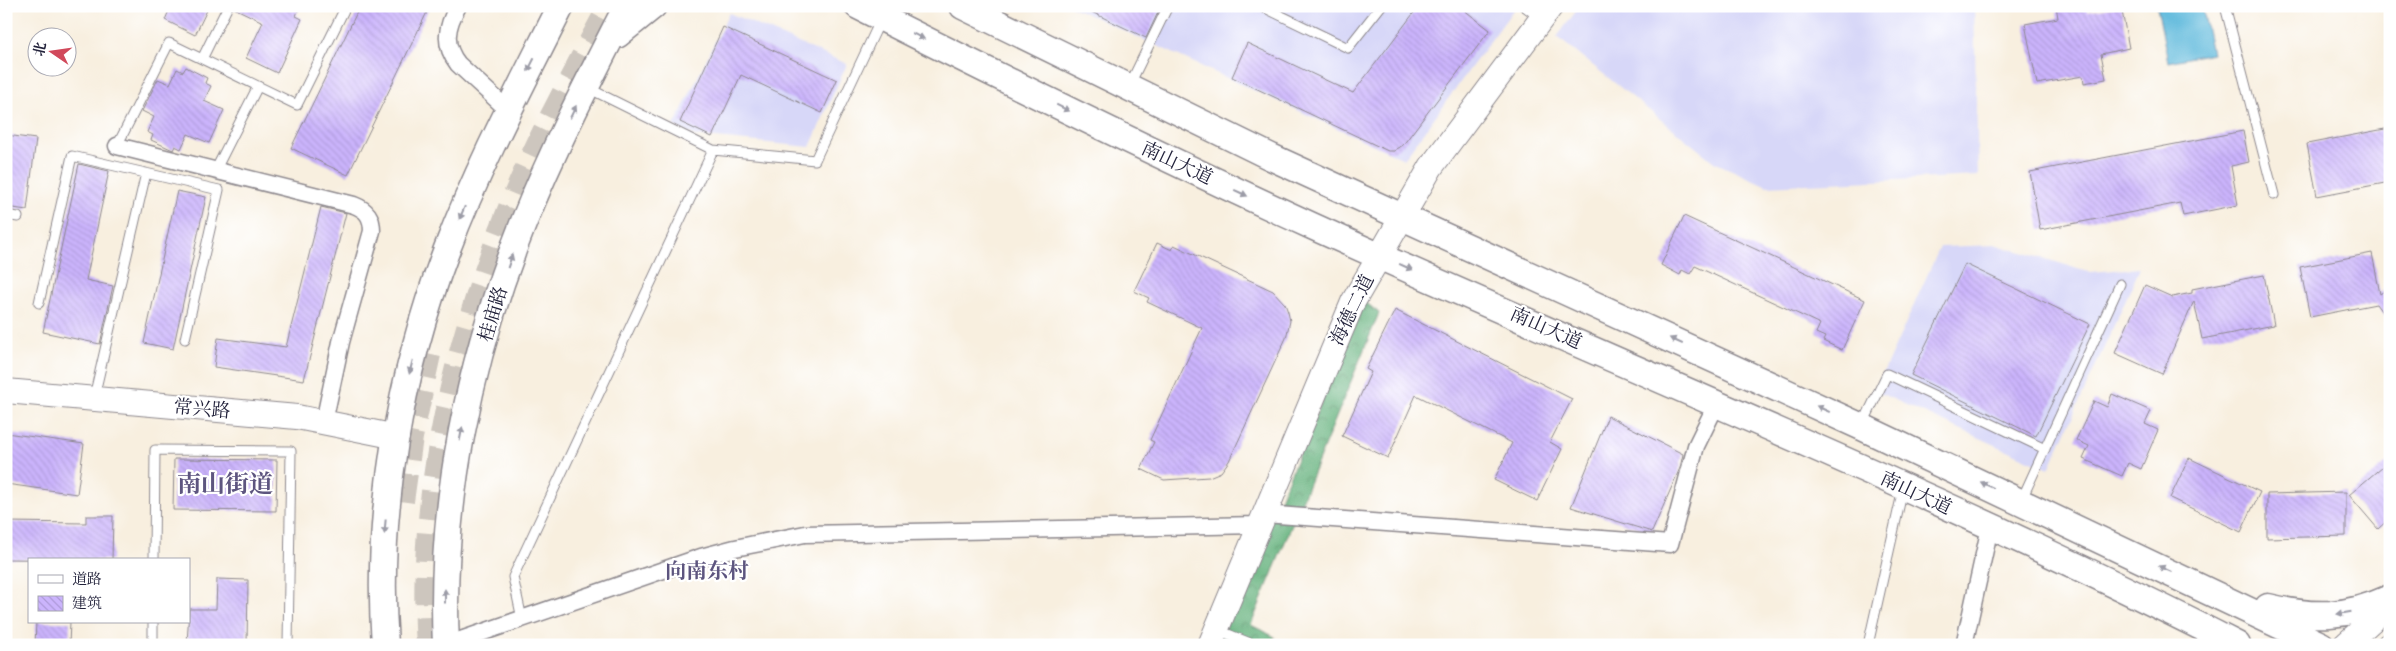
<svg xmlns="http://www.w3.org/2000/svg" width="2396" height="651" font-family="'Libre Bodoni','Noto Serif SC',serif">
<defs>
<pattern id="forest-crowns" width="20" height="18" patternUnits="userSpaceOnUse" patternTransform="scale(1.25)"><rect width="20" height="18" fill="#64b17b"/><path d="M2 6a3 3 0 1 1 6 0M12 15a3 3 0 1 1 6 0" fill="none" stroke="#529066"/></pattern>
<pattern id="building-back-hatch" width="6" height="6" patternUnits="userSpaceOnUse" patternTransform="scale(1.25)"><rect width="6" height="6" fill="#cbb4fc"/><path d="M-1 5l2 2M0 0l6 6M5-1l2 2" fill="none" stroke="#ae9ad9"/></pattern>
</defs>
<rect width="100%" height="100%" fill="#fff"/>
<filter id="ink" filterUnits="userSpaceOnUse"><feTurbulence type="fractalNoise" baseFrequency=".02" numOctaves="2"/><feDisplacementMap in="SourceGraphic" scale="10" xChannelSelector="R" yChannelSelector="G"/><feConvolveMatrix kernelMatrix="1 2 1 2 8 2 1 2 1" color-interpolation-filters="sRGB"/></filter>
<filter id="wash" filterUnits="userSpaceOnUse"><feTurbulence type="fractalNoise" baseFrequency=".0096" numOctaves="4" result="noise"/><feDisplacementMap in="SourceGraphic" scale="20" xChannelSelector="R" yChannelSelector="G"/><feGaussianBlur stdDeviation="1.12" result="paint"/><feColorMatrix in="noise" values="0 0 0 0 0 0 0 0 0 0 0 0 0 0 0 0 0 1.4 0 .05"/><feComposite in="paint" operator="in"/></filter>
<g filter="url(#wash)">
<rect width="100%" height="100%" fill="#f8efdf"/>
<!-- built -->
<path fill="#d7d7f8" d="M1070,6H1516L1404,159Z
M1580,6H1974L1978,176L1767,186L1714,162L1557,37Z
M729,13L847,64L810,147L696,136L674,126Z
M1997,245L2090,272L2140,268L2049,469L1875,391L1940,247Z"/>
<!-- forest -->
<path fill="url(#forest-crowns)" stroke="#436a5b" d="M1364,301L1379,313L1251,625L1275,637L1271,645H1218Z"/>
<!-- water -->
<path fill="#5eb9dc" stroke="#406e8c" d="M2157,6H2202L2212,53L2168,62Z"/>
<g id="blocks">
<!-- building -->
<path fill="url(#building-back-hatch)" d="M171,6H209L195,35L165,20Z
M234,6H300L296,16L302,19L277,73L246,58L263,22L234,8Z
M360,6H430L348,175L291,148Z
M1079,6H1161L1146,38Z
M1419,6H1459L1490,30L1403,145L1394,151H1388L1232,77L1247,43L1353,93Z
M2056,6H2086L2087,12L2121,6L2129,48L2101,54L2106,79L2084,83L2083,76L2037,84L2025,24L2058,18Z
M723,27L837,80L822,113L741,75L712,137L680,122Z
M186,67L207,78L205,83L211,86L204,101L224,110L209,143L188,134L181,149L175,146L173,150L151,140L153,135L147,132L154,117L142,111L158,79L170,84L177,69L183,72Z
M2390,128V182L2317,196L2307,144Z
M2243,131L2249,162L2231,166L2238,205L2183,216L2180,203L2040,230L2030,172Z
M6,135L36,139L27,210L6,207Z
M79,164L109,171L86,280L113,286L100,344L43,332Z
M177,191L206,197L173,349L144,343Z
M321,207L346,213L304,380L214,367L218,338L286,347Z
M1684,216L1865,300L1842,350L1823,341L1825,337L1816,333L1820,324L1695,266L1690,274L1682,270L1680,275L1661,265Z
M1157,243L1172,250L1174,245L1273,291L1285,304L1288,312L1290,321L1286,338L1229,461L1221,472L1209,477L1164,480L1141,469L1154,442L1150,440L1202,328L1147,302L1149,298L1134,291Z
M2372,253L2380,294L2390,287V323L2376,304L2310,317L2300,267Z
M1965,264L2090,324L2036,436L1911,375Z
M2264,275L2274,325L2202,339L2194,301L2162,374L2115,353L2145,285L2172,297L2192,293V289Z
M1395,310L1572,399L1550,442L1562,449L1537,501L1494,480L1512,443L1416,395L1388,458L1342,436L1371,372L1366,369Z
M2112,394L2151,411L2145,424L2158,430L2141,469L2128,463L2122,476L2083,459L2089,446L2076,440L2094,401L2107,407Z
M1608,416L1683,454L1680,468L1652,532L1571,507Z
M6,433L84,444L77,494L6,484Z
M2189,458L2260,492L2241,532L2170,498Z
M174,459L277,460L276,511L173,510Z
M2390,460V518L2378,529L2349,495Z
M2346,492V536L2267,538V494Z
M86,516H113L112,560L6,559V522L86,523Z
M217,579L248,580L247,645H187L189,609H216Z
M36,622H70L69,645H35Z"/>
</g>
</g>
<g filter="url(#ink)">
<use href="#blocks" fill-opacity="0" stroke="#8d888d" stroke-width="1"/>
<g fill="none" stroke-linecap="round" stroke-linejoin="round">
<!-- highway-tunnel -->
<path stroke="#cdc6be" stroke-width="28" stroke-dasharray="28 14" stroke-linecap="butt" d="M400,501L409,437L427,354
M430,645C420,500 456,347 510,213C538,142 576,74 612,6"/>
<!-- lane casing -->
<g stroke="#8d888d" stroke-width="11">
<path id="lane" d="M1261,6L1348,48L1381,6
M1524,6L1542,19
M2225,6L2274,195
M202,59L228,6
M1130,84L1168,6
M588,88L713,150
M117,146L169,43L297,105L346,6
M215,171L258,86
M6,215L18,217
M39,303L72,156L219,190L185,339
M94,397L146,173
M1862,426L1887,374L2045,449
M2021,501L2120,284
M154,560L155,450L291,451L288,645
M522,619L513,577L713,150L815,160L881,19
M1218,630L1255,645
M153,642V622
M1868,645L1903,489"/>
</g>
<!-- street casing -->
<g stroke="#8d888d" stroke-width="19">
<path id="street" d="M458,6C446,27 443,45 458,64L508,110
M117,146L354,205C367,210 372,217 372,231L341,342L324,422
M1263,514L1670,544L1696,446L1717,403
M446,645L701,557L735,548L805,534L1259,525
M1964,645L1990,527"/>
</g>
<!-- secondary casing -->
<g stroke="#8d888d" stroke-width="26">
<path id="secondary" d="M6,391L297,417L397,437
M1210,645L1353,302L1431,167L1551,6
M2345,645L2390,604
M2389,645H2390"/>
</g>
<!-- primary casing -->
<g stroke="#8d888d" stroke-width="29">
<path id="primary" d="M858,6C1009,82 1159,156 1312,226C1620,366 1935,491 2237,645
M963,6L1271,157L1862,427L2321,645
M617,35L653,6
M2268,607C2314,618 2346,618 2390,598
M385,645C375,512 400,373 447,249C479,165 521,86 561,6
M446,645C439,502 470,357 523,224C553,149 590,78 627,6"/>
</g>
<!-- lane -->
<use href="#lane" stroke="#fff" stroke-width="9"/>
<!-- street -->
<use href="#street" stroke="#fff" stroke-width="16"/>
<!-- secondary -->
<use href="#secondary" stroke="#fff" stroke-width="24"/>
<!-- primary -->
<use href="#primary" stroke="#fff" stroke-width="26"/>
</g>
<!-- one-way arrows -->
<defs><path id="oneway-solid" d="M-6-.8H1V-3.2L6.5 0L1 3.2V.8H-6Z" transform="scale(1.25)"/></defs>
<g fill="#9c9ca7">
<use href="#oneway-solid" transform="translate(918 36) rotate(26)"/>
<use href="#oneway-solid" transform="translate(531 65) rotate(117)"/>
<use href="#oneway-solid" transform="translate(1063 108) rotate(26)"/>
<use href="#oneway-solid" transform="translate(573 112) rotate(-64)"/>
<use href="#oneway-solid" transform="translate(1241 193) rotate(25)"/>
<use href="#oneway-solid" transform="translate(462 213) rotate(113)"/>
<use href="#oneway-solid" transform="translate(510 261) rotate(-71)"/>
<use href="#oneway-solid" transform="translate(1406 267) rotate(24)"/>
<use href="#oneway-solid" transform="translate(1676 341) rotate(-155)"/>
<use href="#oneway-solid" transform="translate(411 367) rotate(104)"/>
<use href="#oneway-solid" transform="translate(1823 409) rotate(-155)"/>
<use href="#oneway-solid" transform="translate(461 434) rotate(-79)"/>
<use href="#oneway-solid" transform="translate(1987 485) rotate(-155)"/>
<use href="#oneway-solid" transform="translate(385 527) rotate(95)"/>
<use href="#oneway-solid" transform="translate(2165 569) rotate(-155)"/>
<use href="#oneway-solid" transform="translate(445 596) rotate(-90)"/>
<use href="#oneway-solid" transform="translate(2344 613) rotate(171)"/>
</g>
</g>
<g text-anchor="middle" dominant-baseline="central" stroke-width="4.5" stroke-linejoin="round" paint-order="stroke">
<!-- street labels -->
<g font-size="19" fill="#22223b" stroke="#fff">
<text transform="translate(1177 163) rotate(25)">南山大道</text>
<text transform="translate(1352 310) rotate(-64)">海德二道</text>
<text transform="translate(493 314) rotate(-73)">桂庙路</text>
<text transform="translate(1546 328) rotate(24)">南山大道</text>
<text transform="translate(202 409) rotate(5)">常兴路</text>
<text transform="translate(1916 493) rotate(25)">南山大道</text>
</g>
<!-- quarter labels -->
<g font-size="21" font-weight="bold" fill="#5d557f" stroke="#fff">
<text x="707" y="572">向南东村</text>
</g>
<!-- district labels -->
<g font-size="24" font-weight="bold" fill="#5d557f" stroke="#fff">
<text x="225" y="485">南山街道</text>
</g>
</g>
<!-- margin -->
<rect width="2396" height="651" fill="none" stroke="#fff" stroke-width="25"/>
<!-- legend -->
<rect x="28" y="558" width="162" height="65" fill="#ffffff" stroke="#a7a7b1"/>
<rect x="38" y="575" width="25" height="8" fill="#ffffff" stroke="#a7a7b1"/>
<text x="72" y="584" font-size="15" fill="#22223b">道路</text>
<rect x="38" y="596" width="25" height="15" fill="url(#building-back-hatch)" stroke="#a7a7b1"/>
<text x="72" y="608" font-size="15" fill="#22223b">建筑</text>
<!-- north arrow -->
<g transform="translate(52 52) rotate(283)"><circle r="24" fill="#ffffff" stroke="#a7a7b1"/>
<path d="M0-4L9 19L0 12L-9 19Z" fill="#d1495b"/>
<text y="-8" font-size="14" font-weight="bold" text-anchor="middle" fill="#22223b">北</text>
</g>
</svg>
